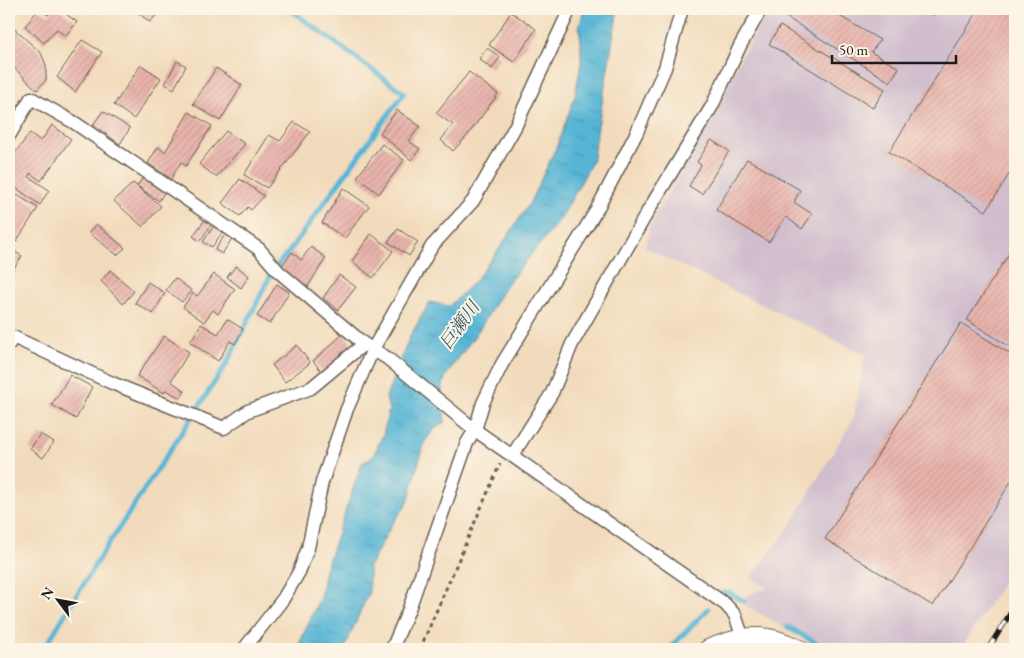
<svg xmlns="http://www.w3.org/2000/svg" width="1024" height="658" font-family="'EB Garamond','Noto Serif JP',serif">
<defs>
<pattern id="water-ripples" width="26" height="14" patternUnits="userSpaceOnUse" patternTransform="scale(1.25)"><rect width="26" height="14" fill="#57b5d5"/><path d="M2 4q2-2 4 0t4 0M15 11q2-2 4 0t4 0" fill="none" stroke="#4792ac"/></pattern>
<pattern id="building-hatch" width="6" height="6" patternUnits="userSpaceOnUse" patternTransform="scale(1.25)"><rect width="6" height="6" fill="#e9b4ac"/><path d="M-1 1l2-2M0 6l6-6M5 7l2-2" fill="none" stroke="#c79a93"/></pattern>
</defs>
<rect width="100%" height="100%" fill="#fcf5e5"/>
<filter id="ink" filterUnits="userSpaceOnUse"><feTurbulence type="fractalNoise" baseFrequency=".02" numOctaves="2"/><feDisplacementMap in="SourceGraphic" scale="10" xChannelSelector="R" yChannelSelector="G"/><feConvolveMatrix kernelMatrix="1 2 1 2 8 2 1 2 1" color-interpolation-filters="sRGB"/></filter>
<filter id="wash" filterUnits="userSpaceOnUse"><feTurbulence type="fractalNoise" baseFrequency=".0096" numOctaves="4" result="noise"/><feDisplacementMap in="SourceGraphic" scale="20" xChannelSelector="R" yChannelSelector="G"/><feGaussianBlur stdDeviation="1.12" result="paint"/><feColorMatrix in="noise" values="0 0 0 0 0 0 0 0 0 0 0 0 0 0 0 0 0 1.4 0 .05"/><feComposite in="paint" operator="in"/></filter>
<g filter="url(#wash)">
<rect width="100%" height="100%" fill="#f2dbbc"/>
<!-- industrial -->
<path fill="#d0bdcd" d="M769,9H1015V563L961,649H821L742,603L748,594L767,588L750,577L785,534L853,419L866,355L645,248L651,222L717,111L740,59Z"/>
<!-- water -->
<path fill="url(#water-ripples)" stroke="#3a6878" d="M584,9H618L592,162L562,217L504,288L481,327L445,377L442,390L445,422L434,429L424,443L408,502L391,526L369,567V592L344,649H297L320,597L325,570L362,463L372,458L383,435L389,410L386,397L410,336L430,302L449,306L474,282L499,249L529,204L557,146L575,96L581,63V40L579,28Z"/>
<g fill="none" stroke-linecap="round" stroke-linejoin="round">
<!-- stream -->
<path stroke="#57b5d5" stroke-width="5" d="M722,593L728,592L744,601
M788,627L827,649
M44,649L98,560L226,365L273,270L288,253L404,93L289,9
M669,649L708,609"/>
</g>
<g id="blocks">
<!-- building -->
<path fill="url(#building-hatch)" d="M39,9L48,15L54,9H59L77,22L65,36L57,29L44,43L25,26Z
M133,9H162L150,22Z
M791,9H828L880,40L871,52L899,68L890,82L786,17Z
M924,9H938L934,15Z
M979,9L1015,10V165L986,211L889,152Z
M511,12L536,29L514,62L489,45Z
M9,24L41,53L46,65V80L37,90L9,63Z
M780,26L885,89L873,108L769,44Z
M82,40L102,52L75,92L57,77Z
M487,48L500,57L492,69L479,59Z
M177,61L186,66L174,89L165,84Z
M141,65L161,78L134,119L114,105Z
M216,68L242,85L220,121L193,104Z
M469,72L498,94L467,136L453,151L441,140L453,125L436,113Z
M397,110L420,126L409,141L420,149L411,160L380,133Z
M103,111L130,128L120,144L93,125Z
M189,112L212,126L186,166L181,162L171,179L148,163L158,147L165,152Z
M294,122L310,132L267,188L244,175L269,135L280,141Z
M52,125L71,139L41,181L30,173L29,177L49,190L40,205L9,183V158L10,160L30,133L41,141Z
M226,131L245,144L216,177L199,164Z
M711,140L729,151L702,194L689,186L701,165L697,162Z
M382,144L404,160L379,194L357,177Z
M747,159L800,190L794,202L812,214L802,229L786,217L769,242L716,210Z
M147,172L168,186L159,201L137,186Z
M240,179L264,196L251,210L248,207L240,216L222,203Z
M133,183L161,206L143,227L114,201Z
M343,188L369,206L345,238L322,223Z
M17,195L38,208L16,242L9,237V207Z
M206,218L213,222L200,241L193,236Z
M96,224L125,248L117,255L89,233Z
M215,224L224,230L212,247L203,242Z
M398,229L418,242L409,256L388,242Z
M226,233L233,237L222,254L215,250Z
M371,234L393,251L373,278L352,261Z
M1015,244V350L967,320Z
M311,247L326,258L306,289L280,268L292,252L301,260Z
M9,248L22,256L9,276Z
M236,266L249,276L241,288L227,277Z
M110,270L134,291L123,304L101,281Z
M214,274L235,289L218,314L213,310L204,322L183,307L193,293L197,296Z
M339,275L356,287L338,310L323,298Z
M175,278L192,291L182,302L166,290Z
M148,282L165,293L153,314L135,303Z
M277,284L289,292L270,324L257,316Z
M227,319L243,329L235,344L230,341L218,361L190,342L201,324L218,334Z
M961,323L1015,357V475L933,606L825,539Z
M343,334L356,348L324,374L313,361Z
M164,336L189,352L171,381L185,391L180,398L166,390L164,393L137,376Z
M297,345L310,363L285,382L272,365Z
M70,375L92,387L76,419L52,405Z
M40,434L54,442L43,458L30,449Z"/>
</g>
</g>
<g filter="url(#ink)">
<use href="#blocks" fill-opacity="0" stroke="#675f54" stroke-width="1"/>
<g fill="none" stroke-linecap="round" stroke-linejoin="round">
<!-- street casing -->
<g stroke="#675f54" stroke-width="15">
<path id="street" d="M9,136L31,98L75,123L259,249L278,271L364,344L387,358L475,430L725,604L735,615L743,638
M9,344L13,337L112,383L224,428L248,411L311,388L364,344
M512,456L552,393L572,344L651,206L712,106L740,46L761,9
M244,649L283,599L299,572L308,548L322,482L347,409L373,349L432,246L473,201L515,127L570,9
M392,649L409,609L467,443L475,430L483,403L502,364L596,211L636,134L665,68L682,9"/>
</g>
<!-- secondary casing -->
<g stroke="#675f54" stroke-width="20">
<path id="secondary" d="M708,649C742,635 766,631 799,649"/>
</g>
<!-- path -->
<path stroke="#675f54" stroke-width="3" stroke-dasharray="4 4" stroke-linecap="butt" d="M420,649L500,464"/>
<!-- street -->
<use href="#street" stroke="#fff" stroke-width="12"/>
<!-- secondary -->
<use href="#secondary" stroke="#fff" stroke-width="18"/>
<!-- rail casing -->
<g stroke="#1c1c1c" stroke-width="5.5">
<path id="rail" d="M988,649L1015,606"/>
</g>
<!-- rail -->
<use href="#rail" stroke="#fcf5e5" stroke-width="4" stroke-dasharray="11" stroke-linecap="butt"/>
</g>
</g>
<g text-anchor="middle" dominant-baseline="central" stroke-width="4" stroke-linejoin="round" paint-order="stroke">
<!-- water labels -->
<g font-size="18" font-style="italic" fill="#345966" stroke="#fcf5e5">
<text transform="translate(459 325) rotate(-54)">巨瀬川</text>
</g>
</g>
<!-- margin -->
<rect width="1024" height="658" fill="none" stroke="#fcf5e5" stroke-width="30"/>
<!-- north arrow -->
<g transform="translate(58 600) rotate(302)" stroke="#fcf5e5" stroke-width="4" paint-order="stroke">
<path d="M0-4L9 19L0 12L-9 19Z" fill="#1c1c1c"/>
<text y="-8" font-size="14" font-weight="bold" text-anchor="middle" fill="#1c1c1c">N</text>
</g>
<!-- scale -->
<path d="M832 55v8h124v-8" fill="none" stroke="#1c1c1c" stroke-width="2.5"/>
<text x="839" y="55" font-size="15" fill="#1c1c1c" stroke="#fcf5e5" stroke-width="4" paint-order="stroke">50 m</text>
</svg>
